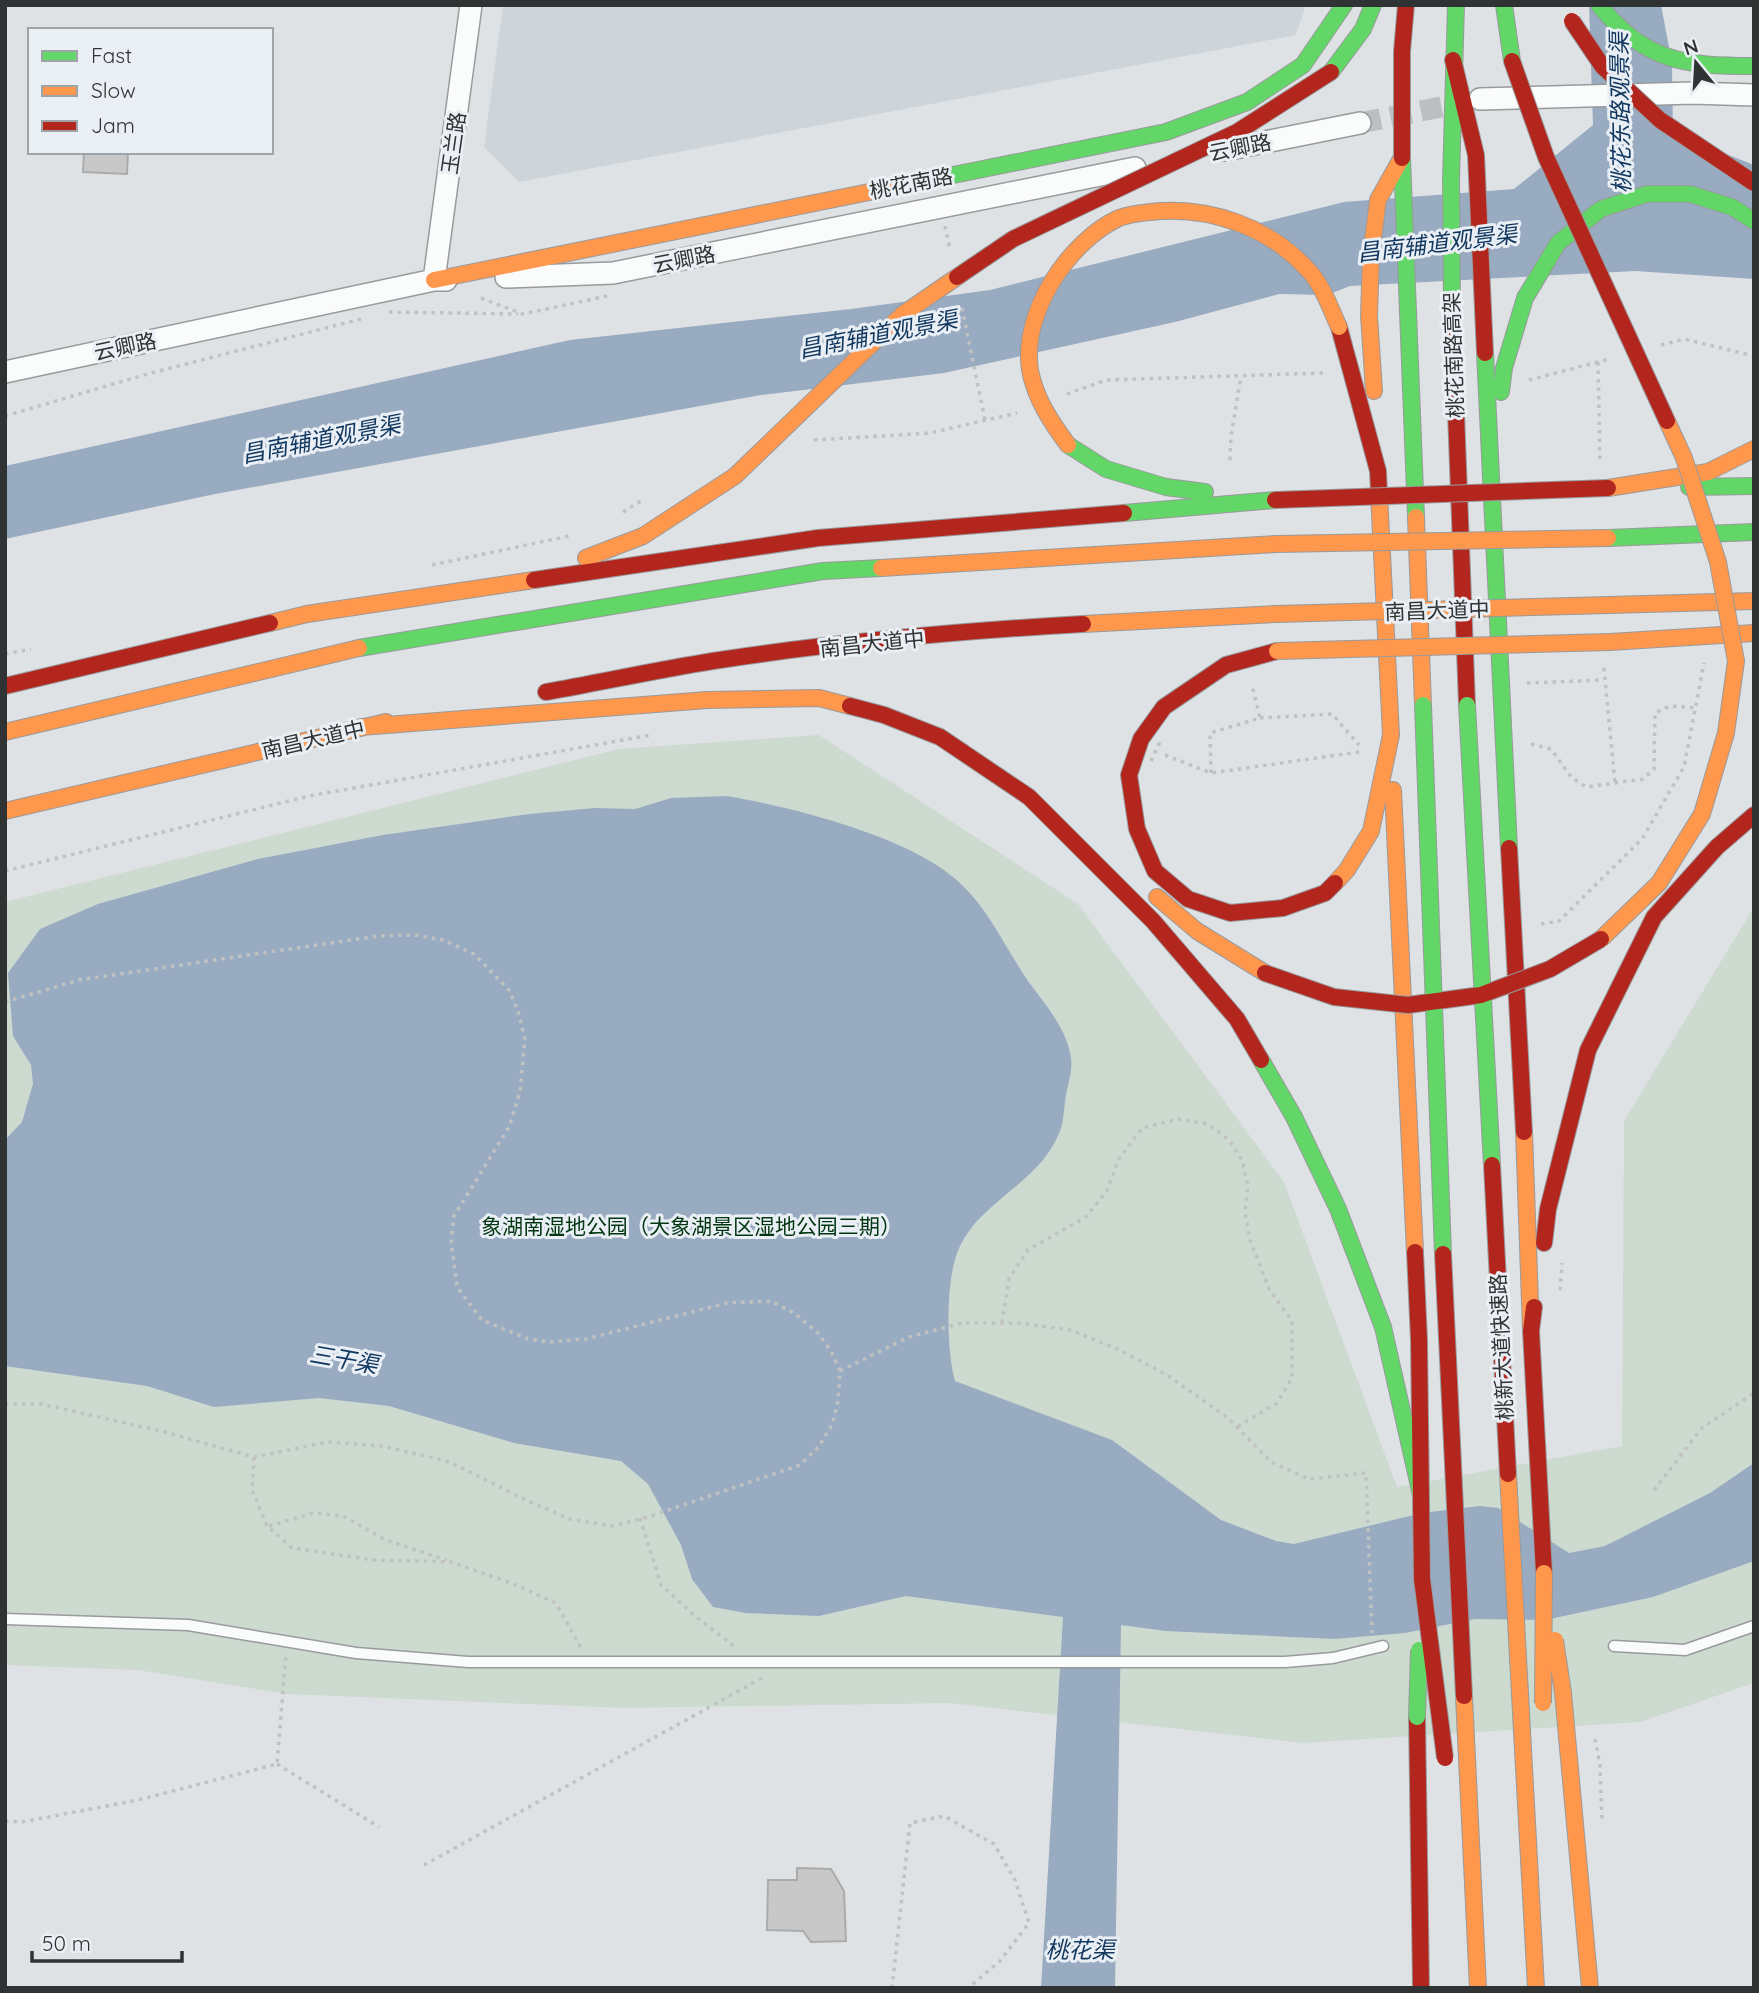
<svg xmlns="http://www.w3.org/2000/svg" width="1759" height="1993" font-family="Quicksand,'Noto Sans SC',sans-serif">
<rect width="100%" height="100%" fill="#dfe2e4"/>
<!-- built -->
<path fill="#cdd5da" d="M503,5H1306L1296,35L519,182L484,147Z"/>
<!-- green -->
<path fill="#ccdad0" d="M819,735L1078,904L1284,1182L1397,1487L1622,1446L1624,1121L1754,907V1683L1640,1722L1303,1743L950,1703L624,1708L287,1694L138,1670L5,1665V902L619,749Z"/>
<!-- water -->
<path fill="#99abc1" d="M1589,5H1661L1672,63L1673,133L1754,165V279L1635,271L1350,286L1327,295L1279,294L1175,322L944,373L761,395L215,494L5,539V466L570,340L851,309L990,290L1344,202L1514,189L1593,125Z
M727,796C792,807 916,838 962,885C990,912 1006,949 1028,981C1045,1004 1067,1029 1071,1058C1073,1069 1068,1084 1066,1095C1064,1106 1064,1121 1060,1131C1045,1170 1010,1188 982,1216C974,1223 965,1236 960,1246C945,1276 946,1349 955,1381L1112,1440L1221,1520L1276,1541L1294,1544L1422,1513L1480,1506L1498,1508L1569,1553L1605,1546L1710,1493L1754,1463V1561L1653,1597L1545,1620L1475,1619L1405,1633L1334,1639L1166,1631L1121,1625L1115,1988H1041L1063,1617L906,1596L819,1616L746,1613L713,1607L692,1579L681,1545L648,1484L621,1461L514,1443L389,1406L319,1398L214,1407L147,1386L5,1366V1140L22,1122L33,1084L31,1065L13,1036L8,973L40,929L98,904L258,859L383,835L529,814L595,808L635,809L671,798Z"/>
<!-- building -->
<path fill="#c8c8c9" stroke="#ababab" stroke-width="2" d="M84,152H128L127,174L83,172Z
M797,1868L831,1869L844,1891L846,1941L811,1942L803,1931L767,1930L768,1880H797Z"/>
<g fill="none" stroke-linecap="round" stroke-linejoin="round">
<!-- street-tunnel -->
<path stroke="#bcbfc1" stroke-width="21" stroke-dasharray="21 10" stroke-linecap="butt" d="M1360,123L1461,103"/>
<!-- lane casing -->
<g stroke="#989a9c" stroke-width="13">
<path id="lane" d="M5,1619L188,1625L356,1653L468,1662H1285L1333,1658L1383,1646
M1614,1646L1685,1650L1754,1626"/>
</g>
<!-- street casing -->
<g stroke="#989a9c" stroke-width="24">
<path id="street" d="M1480,99L1693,93L1754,95
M1225,150L1360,123
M506,277L613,273L1135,168
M434,280L471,5
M5,372L434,280H446"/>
</g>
<!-- fast casing -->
<g stroke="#989a9c" stroke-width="18">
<path id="fast" d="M1504,5L1512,61
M1599,5C1645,62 1685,66 1754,66
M1331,72L1363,29L1373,5
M1402,158L1416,517
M894,187L1166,132L1247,102L1303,65L1344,5
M1452,307L1451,180L1456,5
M1485,353L1509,848
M1501,392L1504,368L1525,298L1558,243L1601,209L1647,194H1690L1732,207L1754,221
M1068,445L1106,469L1166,487L1205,492
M1689,487L1754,486
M1124,513L1275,500
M1608,538L1754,532
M359,648L823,571L881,568
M1261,1060L1294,1117L1338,1209L1383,1327L1421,1495"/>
</g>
<!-- slow casing -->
<g stroke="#989a9c" stroke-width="18">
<path id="slow" d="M434,280L894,187
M1374,391L1369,315L1371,255L1378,200L1401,159
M1608,488L1708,472L1754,449
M1416,517L1423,705
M586,558L643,536L735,476
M881,568L1276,544
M1609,605L1754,601
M270,623L307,614L534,580
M1083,624L1276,614
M1610,642L1754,633
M361,727L707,700L819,698L850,706
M5,732L359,648
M1393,790L1415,1252
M5,811L386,722
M1335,883L1347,870L1371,831L1391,735L1379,493
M1157,897L1197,931L1265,973
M1524,1132L1531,1331
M1563,1693L1590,1988"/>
</g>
<!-- jam casing -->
<g stroke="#989a9c" stroke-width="18">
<path id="jam" d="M1453,60L1476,155L1485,353
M1452,307L1467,705
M1339,327L1378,471L1379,493
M534,580L818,538L1124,513
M1277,651L1226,665L1164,707L1141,739L1129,775L1137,829L1155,871L1188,899L1230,913L1283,908L1325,893L1335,883
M5,686L270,623
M546,692C602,682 657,670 713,661C836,642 959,631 1083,624
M850,706L884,715L940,737L1029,797L1153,921L1237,1019L1261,1060
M1509,848L1524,1132
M1544,1243L1548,1209L1588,1050L1654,917L1717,847L1754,815
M1415,1252L1419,1340L1422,1579
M1534,1307L1531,1331L1544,1573
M1417,1717L1421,1988"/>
</g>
<!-- path -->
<path stroke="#c0c2c2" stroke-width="3.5" stroke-dasharray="3.5 5" stroke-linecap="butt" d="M945,226L950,249
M481,298L523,314L612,295
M962,308L985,420
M389,312L518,314
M1661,345L1684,339L1754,356
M1598,362L1600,461
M1529,380L1609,359
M1067,394L1106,380L1323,373
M5,416L151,373L365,318
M814,440L930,433L1017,413
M1230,460L1231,436L1241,376
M623,512L641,501
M432,565L569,536
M5,654L31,649
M1604,668L1615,783
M1527,683L1604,680
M1260,718L1332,714L1359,745
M1531,744L1551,749L1571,777L1586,787L1643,779L1654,769L1655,713L1670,706L1697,708
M1165,755L1211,773L1359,752
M1211,773L1210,733L1260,718L1252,685
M5,871L309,796L651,735
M1541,924L1559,921L1642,839L1684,767L1704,663
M5,1002L79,980L378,936L415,935L443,940L474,954L509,990L518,1011L525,1039L520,1092L509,1127L454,1216L451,1240L457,1287L482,1320L528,1339L549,1342L586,1339L727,1303L771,1301L794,1313L817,1332L831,1351L840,1371L838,1401L832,1425L819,1446L800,1465L648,1517L613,1526L570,1519L528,1501L450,1462L382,1446L328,1442L254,1457L161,1431L41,1404H5
M1560,1290L1562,1263
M1002,1323L1009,1279L1028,1250L1086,1217L1107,1191L1119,1159L1142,1128L1179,1119L1208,1124L1229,1140L1242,1160L1248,1187L1245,1211L1250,1240L1269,1289L1292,1321V1378L1277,1403L1237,1427
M840,1371L909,1337L962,1323H1018L1070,1330L1120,1350L1167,1375L1228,1418L1271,1462L1309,1479L1366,1473L1372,1633
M254,1457L252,1490L267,1526L292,1548L374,1560L451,1562L511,1583L556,1603L581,1648
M1654,1490L1702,1428L1754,1393
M640,1518L661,1585L696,1617L734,1646
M269,1526L313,1513L343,1516L386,1540L446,1560
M1595,1739L1600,1765L1602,1821
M277,1764L379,1827
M5,1821L22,1822L138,1800L277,1764L286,1654
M424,1865L762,1678
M892,1988L910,1823L944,1816L994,1844L1015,1880L1029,1923L1000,1961L968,1988"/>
<!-- lane -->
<use href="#lane" stroke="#fafbfb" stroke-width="10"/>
<!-- street -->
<use href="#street" stroke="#fafbfb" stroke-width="21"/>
<!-- fast -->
<use href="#fast" stroke="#63d668" stroke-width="16"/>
<!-- slow -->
<use href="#slow" stroke="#ff974d" stroke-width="16"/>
<!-- jam -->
<use href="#jam" stroke="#b3261e" stroke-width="16"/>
<!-- fast-bridge casing -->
<g stroke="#989a9c" stroke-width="18" stroke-linecap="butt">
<path id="fast-bridge" d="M1423,705L1443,1254
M1467,705L1492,1165
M1417,1717L1419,1650"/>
</g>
<!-- slow-bridge casing -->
<g stroke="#989a9c" stroke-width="18" stroke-linecap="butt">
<path id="slow-bridge" d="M1068,445C1051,422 1035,398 1030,370C1021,313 1069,241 1119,218C1129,214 1140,213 1150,212C1208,205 1270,227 1309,271C1323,286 1330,308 1339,327
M735,476L903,314L957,277
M1276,544L1608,538
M1276,614L1609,605
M1277,651L1610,642
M1601,939L1659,883L1702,814L1726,733L1736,661L1718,562L1684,458L1667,421
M1508,1474L1536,1988
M1555,1640L1563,1693
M1464,1696L1478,1988
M1543,1703L1544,1573"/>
</g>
<!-- jam-bridge casing -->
<g stroke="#989a9c" stroke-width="18" stroke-linecap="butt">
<path id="jam-bridge" d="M1572,21L1603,67L1660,120L1754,183
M1512,61L1546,157L1667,421
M1402,158V51L1406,5
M957,277L1013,239L1237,132L1331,72
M1275,500L1608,488
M1265,973L1334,997L1408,1005L1481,995L1550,969L1601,939
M1492,1165L1508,1474
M1443,1254L1464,1696
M1422,1579L1445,1758"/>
</g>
<!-- path-bridge -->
<path stroke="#c0c2c2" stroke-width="3.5" stroke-dasharray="3.5 5" stroke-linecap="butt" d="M1151,761L1160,742"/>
<!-- fast-bridge -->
<use href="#fast-bridge" stroke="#63d668" stroke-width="16"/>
<!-- slow-bridge -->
<use href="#slow-bridge" stroke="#ff974d" stroke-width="16"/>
<!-- jam-bridge -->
<use href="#jam-bridge" stroke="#b3261e" stroke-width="16"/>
</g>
<g text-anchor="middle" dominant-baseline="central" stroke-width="6" stroke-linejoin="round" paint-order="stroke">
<!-- street labels -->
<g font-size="21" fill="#303334" stroke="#e9eff4">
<text transform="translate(453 143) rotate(-82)">玉兰路</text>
<text transform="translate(1240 147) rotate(-11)">云卿路</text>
<text transform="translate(911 183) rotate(-11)">桃花南路</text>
<text transform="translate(684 259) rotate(-11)">云卿路</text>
<text transform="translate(125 346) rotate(-12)">云卿路</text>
<text transform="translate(1453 355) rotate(-92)">桃花南路高架</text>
<text transform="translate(1437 610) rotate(-2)">南昌大道中</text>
<text transform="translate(872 643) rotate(-6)">南昌大道中</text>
<text transform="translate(313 739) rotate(-13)">南昌大道中</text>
<text transform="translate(1501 1347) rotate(-93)">桃新大道快速路</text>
</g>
<!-- park labels -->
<g font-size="21" fill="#023611" stroke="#e9eff4">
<text x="691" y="1226">象湖南湿地公园（大象湖景区湿地公园三期）</text>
</g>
<!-- water labels -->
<g font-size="23" font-style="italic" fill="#11375f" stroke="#e9eff4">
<text transform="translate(1620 113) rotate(-91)">桃花东路观景渠</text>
<text transform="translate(1437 243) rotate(-7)">昌南辅道观景渠</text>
<text transform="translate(878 334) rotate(-11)">昌南辅道观景渠</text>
<text transform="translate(321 439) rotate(-11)">昌南辅道观景渠</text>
<text transform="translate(344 1359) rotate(10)">三干渠</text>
<text x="1080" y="1949">桃花渠</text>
</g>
</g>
<!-- border -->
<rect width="1759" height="1993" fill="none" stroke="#303334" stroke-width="14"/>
<!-- legend -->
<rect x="28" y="28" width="245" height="126" fill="#e9eff4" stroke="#9fa4a7" stroke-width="2"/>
<rect x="42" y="51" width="35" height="10" fill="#63d668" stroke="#9fa4a7" stroke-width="2"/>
<text x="91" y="63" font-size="21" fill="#303334">Fast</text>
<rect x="42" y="86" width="35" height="10" fill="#ff974d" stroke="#9fa4a7" stroke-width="2"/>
<text x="91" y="98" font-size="21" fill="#303334">Slow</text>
<rect x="42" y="121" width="35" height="10" fill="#b3261e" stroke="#9fa4a7" stroke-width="2"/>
<text x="91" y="133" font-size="21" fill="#303334">Jam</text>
<!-- north arrow -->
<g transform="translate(1696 63) rotate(342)" stroke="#e9eff4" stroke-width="5" paint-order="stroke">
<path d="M0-5L12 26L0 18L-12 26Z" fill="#303334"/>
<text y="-10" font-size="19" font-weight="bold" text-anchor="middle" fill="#303334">N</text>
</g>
<!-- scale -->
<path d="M32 1951v10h150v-10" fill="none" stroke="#303334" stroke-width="3.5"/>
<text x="42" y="1951" font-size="21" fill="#303334" stroke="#e9eff4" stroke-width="5" paint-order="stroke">50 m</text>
</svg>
